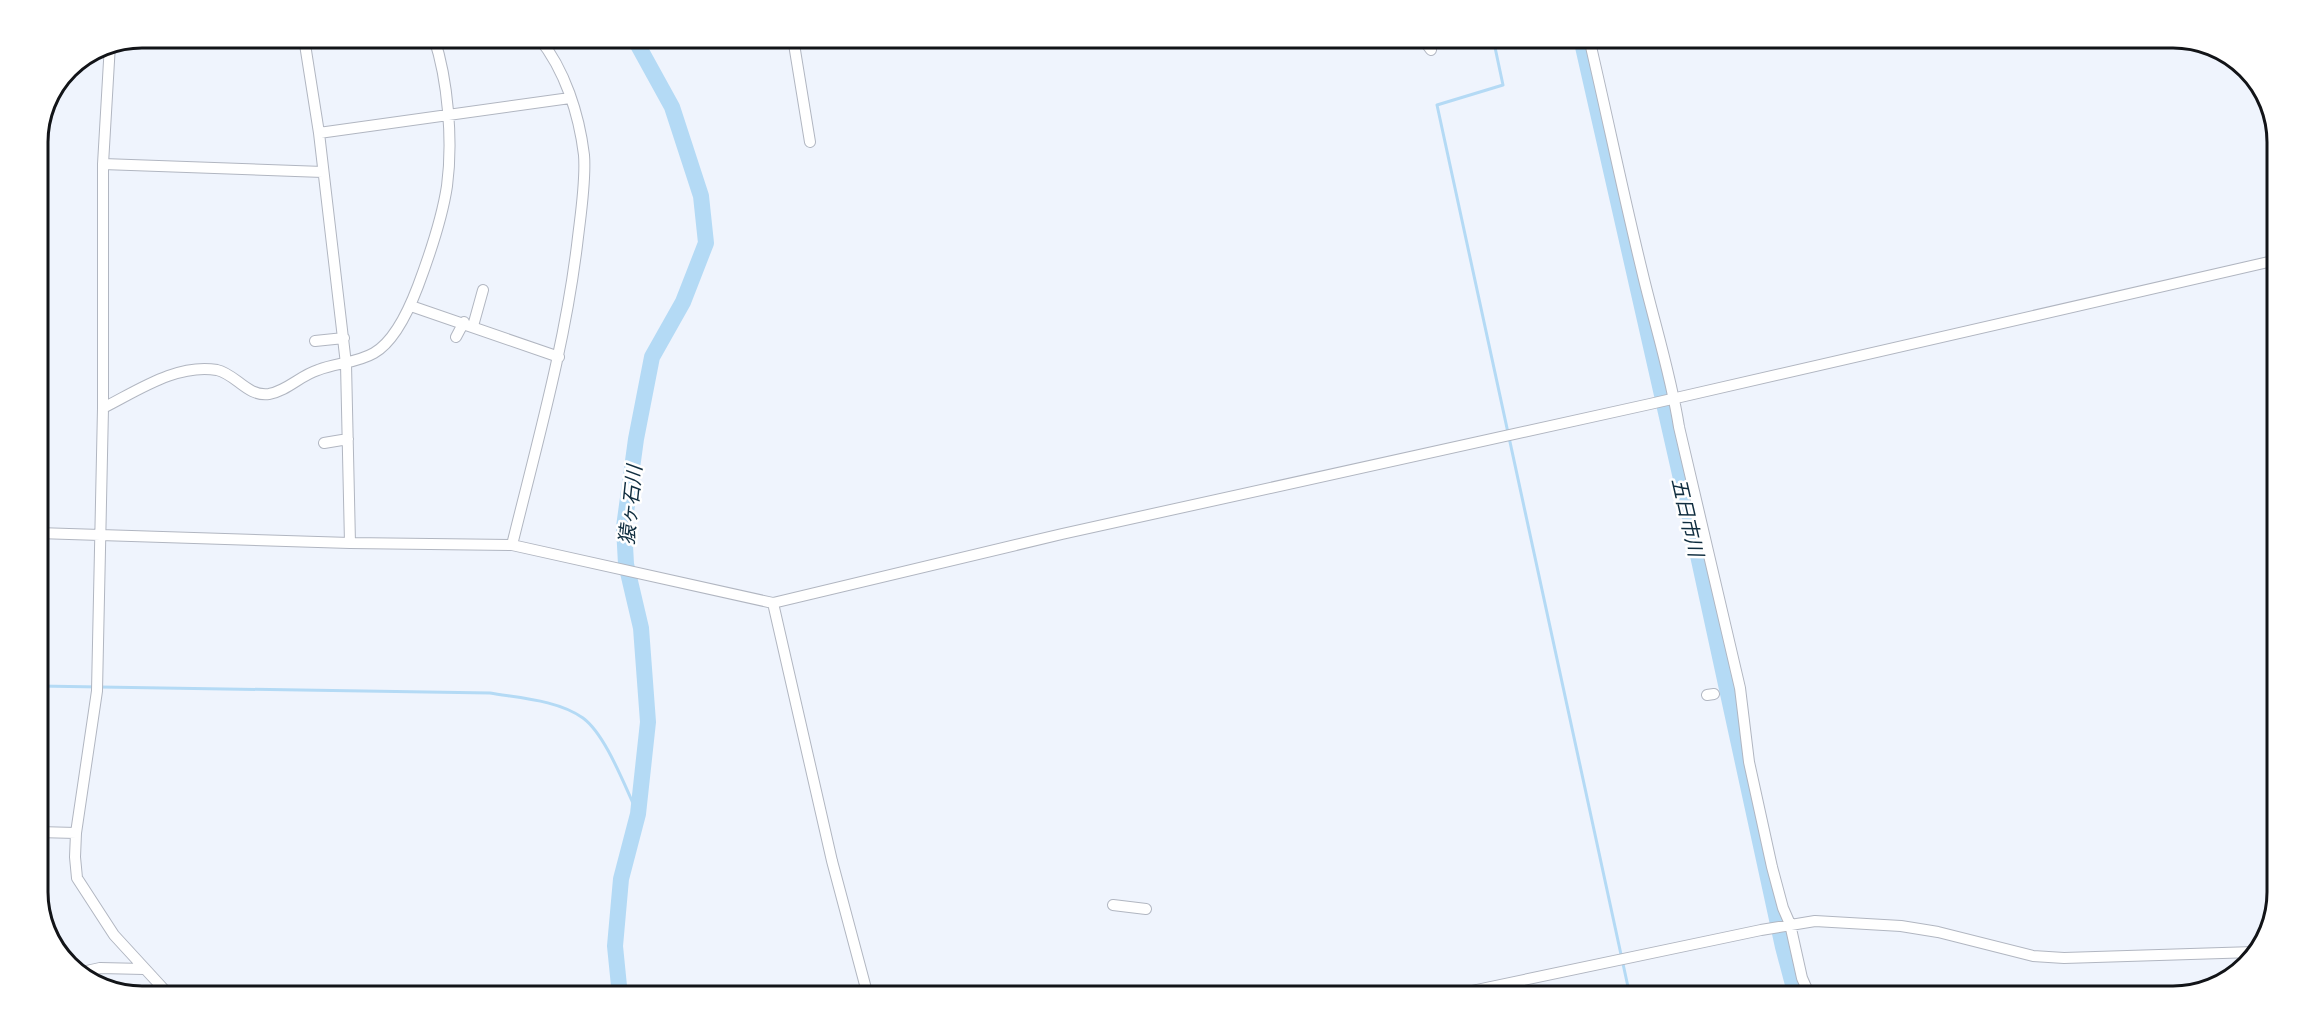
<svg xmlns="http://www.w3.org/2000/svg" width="2315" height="1034" font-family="'Archivo Narrow','Noto Sans JP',sans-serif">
<rect width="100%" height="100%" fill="#eff4fd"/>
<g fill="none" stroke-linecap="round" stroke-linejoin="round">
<!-- stream -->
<path stroke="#b4daf5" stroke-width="3" d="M1493,38L1503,85L1437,105L1630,996
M38,686L490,693C519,698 558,700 583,718C606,735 625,787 638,814"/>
<!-- river -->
<path stroke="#b4daf5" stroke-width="16" d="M1581,38L1689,514L1783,947L1796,996
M620,996L615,946L621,879L638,814L648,722L641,628L626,564L624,527L636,439L652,357L683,302L706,243L701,196L672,107L634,38"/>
<!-- minor casing -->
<g stroke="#b1b6c1" stroke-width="12">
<path id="minor" d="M304,38L319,133L346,364L350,543
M793,38L810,142
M1422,38L1431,50
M1589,38C1607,115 1623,193 1642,271C1654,322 1671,375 1679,427L1740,688L1749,762L1772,867L1783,908L1790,924L1802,978L1810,996
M110,44L103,164V408L97,691L76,833L75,857L77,878L114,935L170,996
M319,133L570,98
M103,164L323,172
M411,306L559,357
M473,326L483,290
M456,337L464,322
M315,341L344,338
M103,408C137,391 177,363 217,370C236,374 247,397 269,394C287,391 301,375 318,370C336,363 357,363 374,353C395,341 410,307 418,286C430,254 442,219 447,186C453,141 448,80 434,38
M324,443L348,439
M38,533L350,543L512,545L773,603L1062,534L1650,404L2277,260
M512,545C537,443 566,342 578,237C581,212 586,180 584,155C579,114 565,70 539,38
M773,603L832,861L868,996
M1707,695L1714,694
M38,832L76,833
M1113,905L1146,909
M82,972L100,968L144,969
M1448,996L1761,930L1815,921L1901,926L1938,932L2033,956L2064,958L2254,952"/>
</g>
<!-- minor -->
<use href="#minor" stroke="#fff" stroke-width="10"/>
</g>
<g text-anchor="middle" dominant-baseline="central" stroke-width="5" stroke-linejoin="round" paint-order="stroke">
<!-- water labels -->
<g font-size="20" font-style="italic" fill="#0f2d3f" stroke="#fff">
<text transform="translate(630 505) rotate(-84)">猿ヶ石川</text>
<text transform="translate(1688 517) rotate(77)">五日市川</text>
</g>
</g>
<!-- crop -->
<path d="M0 0H2315V1034H0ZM142 48H2173A94 94 0 0 1 2267 142V892A94 94 0 0 1 2173 986H142A94 94 0 0 1 48 892V142A94 94 0 0 1 142 48Z" fill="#fff" fill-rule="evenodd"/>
<path fill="none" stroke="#121418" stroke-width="3" d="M142 48H2173A94 94 0 0 1 2267 142V892A94 94 0 0 1 2173 986H142A94 94 0 0 1 48 892V142A94 94 0 0 1 142 48Z"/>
</svg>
